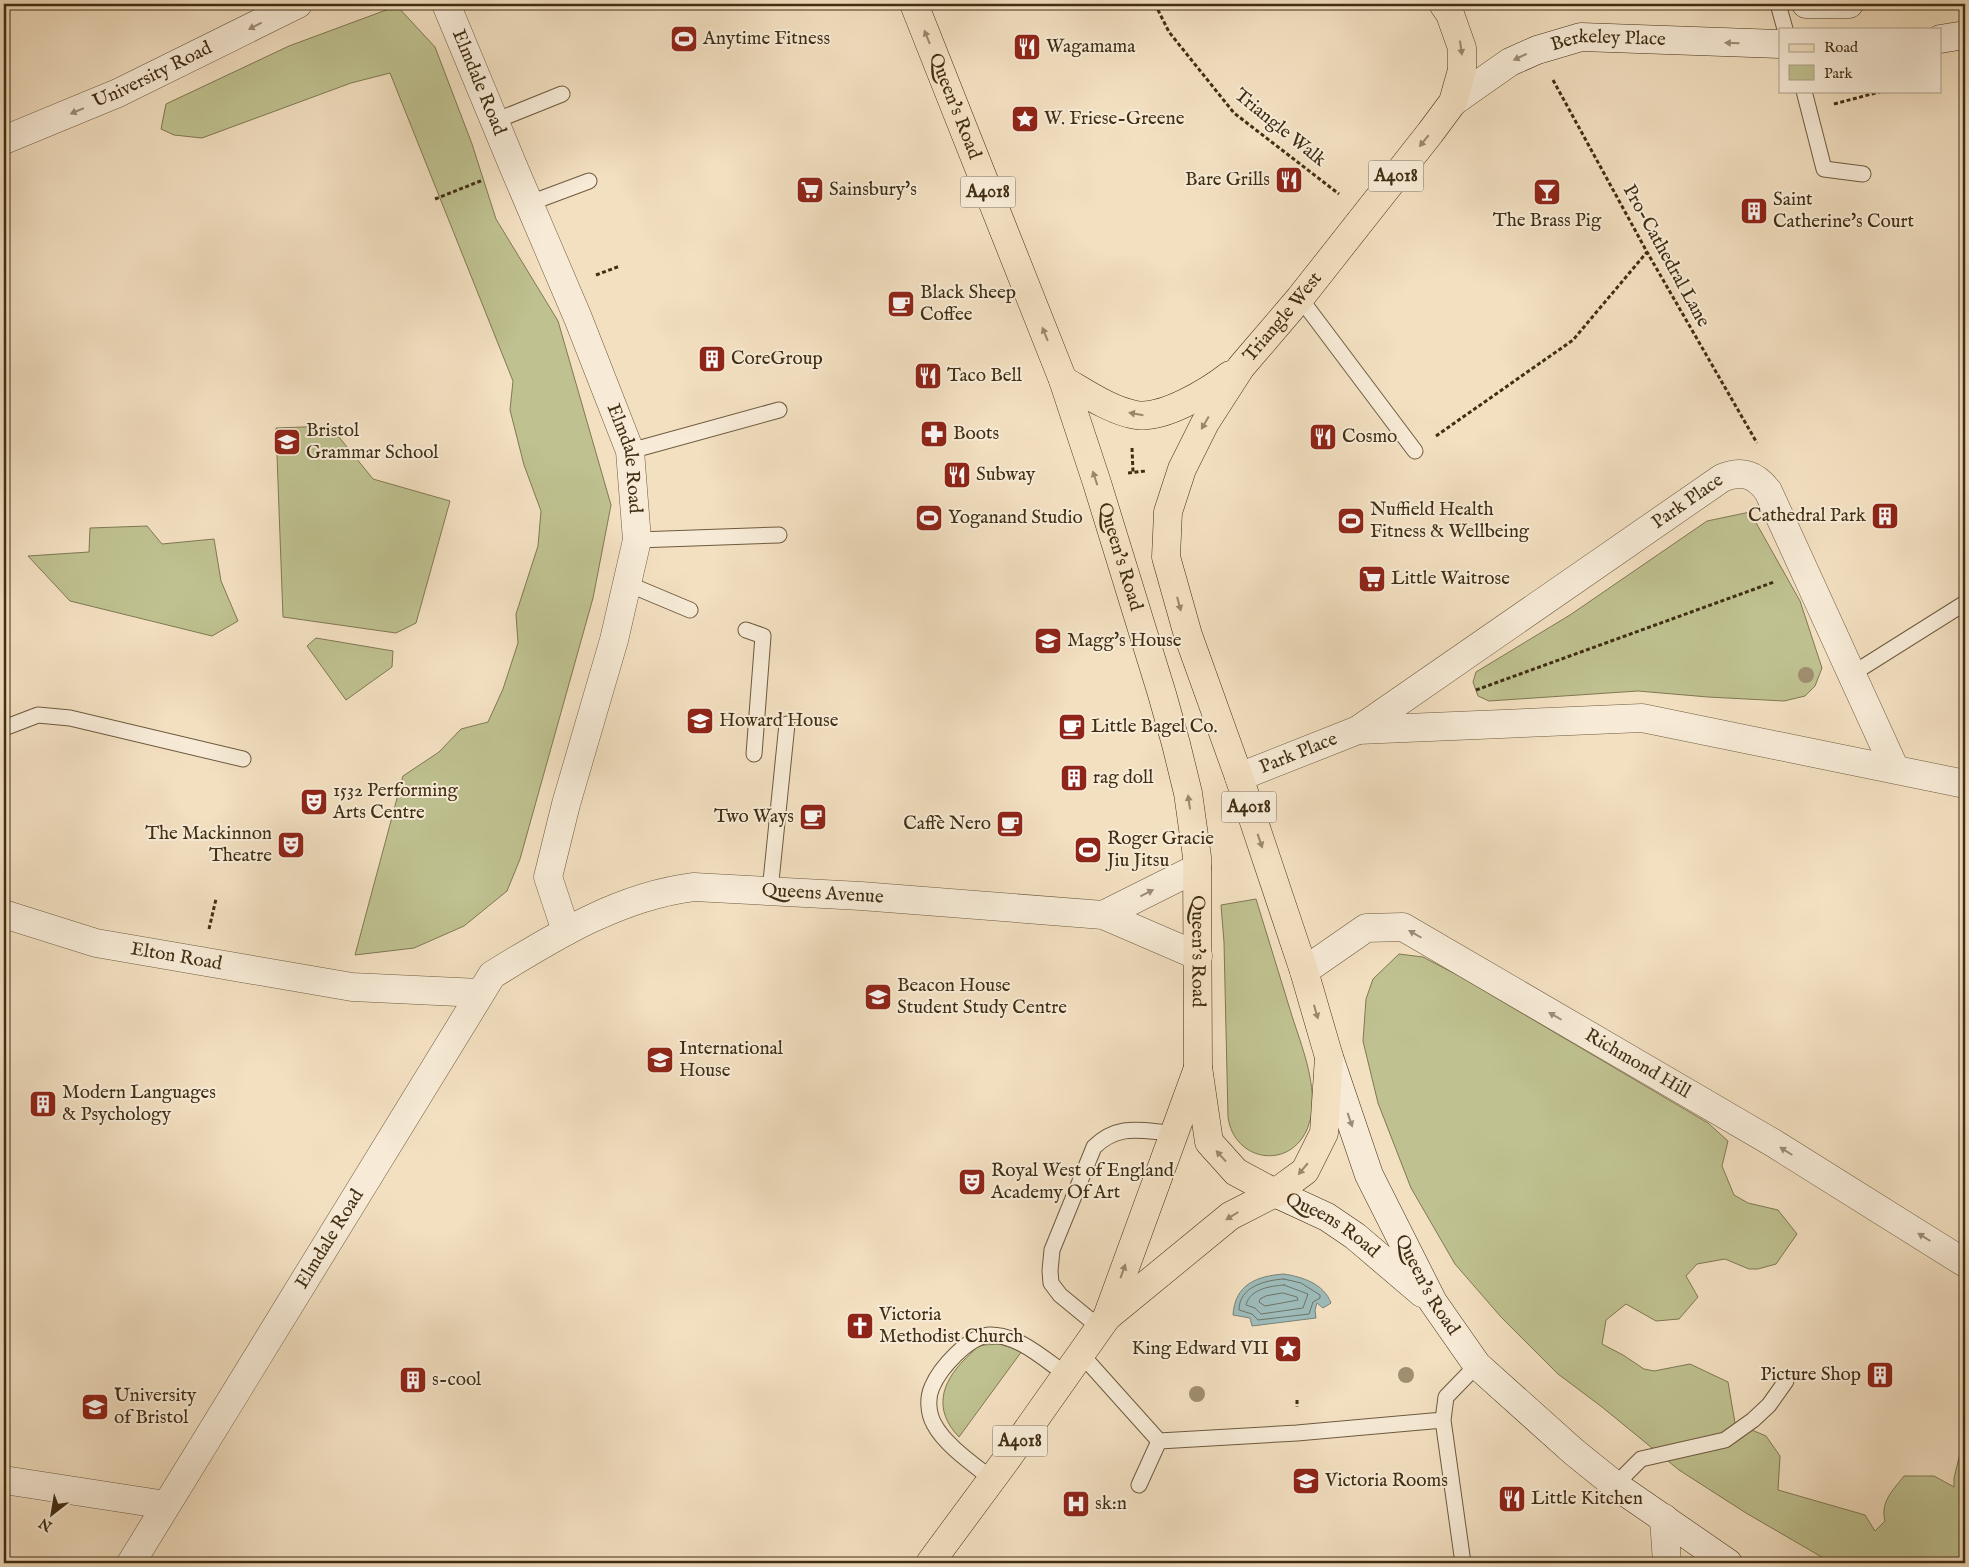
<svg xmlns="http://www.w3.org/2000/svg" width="1969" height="1567" font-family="'IM FELL English',serif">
<rect width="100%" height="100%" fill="#f3e0c1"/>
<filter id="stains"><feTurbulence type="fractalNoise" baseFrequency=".004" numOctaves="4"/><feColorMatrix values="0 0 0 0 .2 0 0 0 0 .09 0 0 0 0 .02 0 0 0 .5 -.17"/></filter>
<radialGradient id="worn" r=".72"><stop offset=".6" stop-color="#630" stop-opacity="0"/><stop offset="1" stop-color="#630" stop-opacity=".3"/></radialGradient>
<!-- green -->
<path fill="#bfc190" stroke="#807852" d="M397,6L435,47L472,144L496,219L558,321L611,505L593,598L520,859L507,891L464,926L414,948L355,955L403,776L439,752L461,729L488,722L503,689L518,643L516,614L538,546L541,511L524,465L510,410L513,381L390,73L351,83L202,138L174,135L161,129L166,104L289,46Z
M330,426L373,479L450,501L416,623L396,633L283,617L276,428Z
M1750,512L1800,601L1822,668L1815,686L1805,696L1784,701L1708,697L1638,691L1489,701L1478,696L1473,682L1476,672L1570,615L1707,521Z
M147,526L162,544L214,539L221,581L238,621L212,636L70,601L28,556L89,552L90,528Z
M316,638L393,651L392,667L346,700L307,646Z
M1256,899C1268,938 1280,977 1292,1016C1302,1047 1315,1079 1312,1112C1312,1117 1309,1122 1308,1127C1291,1171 1234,1162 1228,1117L1224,942L1221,905Z
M1399,954L1423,957L1459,976L1708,1123L1728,1141L1722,1166L1734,1195L1748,1203L1778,1210L1797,1234L1776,1264L1758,1269H1749L1725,1259L1697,1264L1686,1276L1698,1297L1679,1319L1656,1321L1626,1304L1606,1320L1602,1344L1623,1355L1644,1369L1654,1371L1690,1364L1728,1382L1735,1423L1766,1436L1780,1456L1778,1490L1865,1515L1875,1531L1885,1521C1880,1502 1893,1490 1904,1476H1934L1954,1487V1478L1963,1441L1965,1440L1964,1563H1832L1746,1513L1679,1470L1602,1407L1558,1374L1501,1317L1455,1264L1411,1188L1378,1103L1363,1041L1366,999L1373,979Z
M999,1344L1022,1351L959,1437C933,1410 941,1383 965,1359C969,1356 975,1348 980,1346C985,1344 994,1345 999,1344Z"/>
<!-- water -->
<path fill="#9dbbba" stroke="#788377" d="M1284,1274C1303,1277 1324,1284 1331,1303L1323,1308L1317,1303L1315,1310L1316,1318L1252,1326L1250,1318L1233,1315C1235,1284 1257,1276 1284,1274Z"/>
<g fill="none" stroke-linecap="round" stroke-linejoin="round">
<!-- shore -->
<path stroke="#6f7466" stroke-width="1" d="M1284,1279L1301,1283L1320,1295V1298L1313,1302L1309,1314L1258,1320L1252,1314L1239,1310C1239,1287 1265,1280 1284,1279Z
M1284,1285L1308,1294L1303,1308L1261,1314L1255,1308L1246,1305C1250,1289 1270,1286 1284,1285Z
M1283,1293L1297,1297L1298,1300L1265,1306L1259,1302L1260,1299L1266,1296Z"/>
<!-- lane casing -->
<g stroke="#6e5a3e" stroke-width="17">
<path id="lane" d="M1778,4L1785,29
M1804,91L1824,169L1863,174
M495,121L562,94
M530,203L589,181
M1300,298L1415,451
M630,451L779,410
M637,540L779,535
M628,584L690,610
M746,630L763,636L754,754
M1852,674L1965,603
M4,728L38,715L70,718L243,759
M770,891L787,724
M1099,1327L1060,1295L1051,1283L1050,1271L1052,1250L1094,1147C1119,1123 1141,1131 1172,1133
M1081,1354L1159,1441L1297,1433L1443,1420
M992,1479C973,1464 945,1445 934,1424C928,1413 927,1398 932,1387C940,1368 968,1337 989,1335C1018,1334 1045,1360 1067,1375
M1139,1485L1159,1441
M1615,1485L1641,1459L1725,1440L1753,1420L1769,1405L1786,1381
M1463,1563L1443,1420L1446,1397L1477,1365"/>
</g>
<!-- street casing -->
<g stroke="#6e5a3e" stroke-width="29">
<g id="street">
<path id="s1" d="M446,4L514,168L578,318L630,451L637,540L614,640L566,804L548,877L566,931"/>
<path id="s2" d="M4,140L118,93L298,4"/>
<path d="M1358,730L1642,718L1965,784"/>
<path id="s3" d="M1239,777L1358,730L1722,478C1742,470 1755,474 1768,491L1895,769"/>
<path id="s4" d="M4,914L96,943L352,987L480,993"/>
<path d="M1103,915L1197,868"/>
<path id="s5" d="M1304,971L1366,928L1403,927L1775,1144L1965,1263"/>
<path d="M4,1480L166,1505"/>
<path d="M1664,1518L1667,1563"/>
<path id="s6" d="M131,1563L492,975C555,936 620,896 694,887L861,896L1103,915L1198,956"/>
</g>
</g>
<!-- secondary casing -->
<g stroke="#412e13" stroke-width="29">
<g id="secondary">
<path d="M1806,4H1849"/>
<path d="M1940,39L1965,35"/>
<path id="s7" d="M1453,102L1510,62L1537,50L1581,37L1780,44"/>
<path id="s8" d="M1329,1057L1369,1175L1433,1302L1477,1365L1574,1452L1615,1485L1728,1563"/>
<path id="s9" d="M1275,1193L1327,1217L1355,1236L1422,1293"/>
</g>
</g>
<!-- primary casing -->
<g stroke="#412e13" stroke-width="29">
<g id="primary">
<path id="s10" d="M914,4L1063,380L1097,483L1162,694L1176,744L1188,793L1197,857L1198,1067L1209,1142L1236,1172L1275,1193"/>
<path d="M1063,380C1084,392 1111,411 1136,415C1164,419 1208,392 1230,375"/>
<path id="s11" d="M1107,1317L1230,1216L1275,1193L1305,1171L1324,1133L1329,1057L1304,971L1239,777L1188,635L1166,557L1168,512L1182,469L1205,423L1241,367L1300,298L1430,133L1453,102L1462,70V48L1450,14L1443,4"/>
<path d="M930,1563L1009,1456L1107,1317L1198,1068"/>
</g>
</g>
<!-- path -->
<path stroke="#412e13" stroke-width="3" stroke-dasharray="4 2.5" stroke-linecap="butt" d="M1155,4L1169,32L1234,113L1339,194
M1553,80L1647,252L1757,443
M1834,104L1883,91
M435,199L483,180
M596,275L620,266
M1436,436L1573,340L1647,252
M1132,448L1133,472
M1128,473L1146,471
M1476,690L1774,582
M209,929L216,899
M1297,1400V1407"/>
<!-- lane -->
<use href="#lane" stroke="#f7ebd7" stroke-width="15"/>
<!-- street -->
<use href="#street" stroke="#f7ebd7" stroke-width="28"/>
<!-- secondary -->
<use href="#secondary" stroke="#f7ebd7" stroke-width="28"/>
<!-- primary -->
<use href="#primary" stroke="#f3e0c1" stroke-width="28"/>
</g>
<!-- trees -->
<g fill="#9f8e6f">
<circle cx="1806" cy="675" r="8"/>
<circle cx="1406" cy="1375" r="8"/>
<circle cx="1197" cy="1394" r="8"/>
</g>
<!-- one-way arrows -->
<defs><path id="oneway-solid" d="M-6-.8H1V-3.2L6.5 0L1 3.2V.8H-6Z" transform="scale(1.25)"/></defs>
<g fill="#9c8c75">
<use href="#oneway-solid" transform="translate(255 26) rotate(153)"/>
<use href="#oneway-solid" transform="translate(1732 43) rotate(-178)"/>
<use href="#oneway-solid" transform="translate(1520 57) rotate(155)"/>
<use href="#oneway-solid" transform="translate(77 111) rotate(157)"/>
<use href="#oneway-solid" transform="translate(1147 893) rotate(-27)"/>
<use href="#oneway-solid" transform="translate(1415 934) rotate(-150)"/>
<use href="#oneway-solid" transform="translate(1555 1016) rotate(-150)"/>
<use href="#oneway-solid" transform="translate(1350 1120) rotate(71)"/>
<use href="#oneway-solid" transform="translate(1786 1151) rotate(-148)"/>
<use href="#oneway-solid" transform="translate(1924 1237) rotate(-148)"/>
</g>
<g fill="#9a876a">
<use href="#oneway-solid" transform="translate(927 37) rotate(-112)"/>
<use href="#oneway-solid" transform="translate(1461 48) rotate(82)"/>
<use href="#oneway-solid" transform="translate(1424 141) rotate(129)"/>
<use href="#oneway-solid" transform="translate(1045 334) rotate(-112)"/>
<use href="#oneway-solid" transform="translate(1136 414) rotate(-170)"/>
<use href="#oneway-solid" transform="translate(1205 423) rotate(120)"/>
<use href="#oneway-solid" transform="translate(1095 478) rotate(-108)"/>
<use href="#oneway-solid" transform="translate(1179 604) rotate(75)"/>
<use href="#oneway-solid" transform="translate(1189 802) rotate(-98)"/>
<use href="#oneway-solid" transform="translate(1260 841) rotate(71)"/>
<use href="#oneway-solid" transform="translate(1316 1012) rotate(74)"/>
<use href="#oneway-solid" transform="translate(1221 1156) rotate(-132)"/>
<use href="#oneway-solid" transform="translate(1303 1169) rotate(130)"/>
<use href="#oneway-solid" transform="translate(1232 1216) rotate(148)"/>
<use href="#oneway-solid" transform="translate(1123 1271) rotate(-70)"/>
</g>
<!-- icons -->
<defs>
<g id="stadium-square" transform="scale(1.4375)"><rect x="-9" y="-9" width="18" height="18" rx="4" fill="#8f2418" stroke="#f7ebd7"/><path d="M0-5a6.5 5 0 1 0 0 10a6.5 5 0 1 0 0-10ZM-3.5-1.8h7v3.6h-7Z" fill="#fff"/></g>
<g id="restaurant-square" transform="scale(1.4375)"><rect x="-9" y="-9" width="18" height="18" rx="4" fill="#8f2418" stroke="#f7ebd7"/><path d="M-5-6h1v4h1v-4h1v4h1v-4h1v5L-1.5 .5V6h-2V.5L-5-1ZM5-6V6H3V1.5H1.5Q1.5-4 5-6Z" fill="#fff"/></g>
<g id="sight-square" transform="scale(1.4375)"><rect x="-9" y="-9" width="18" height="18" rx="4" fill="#8f2418" stroke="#f7ebd7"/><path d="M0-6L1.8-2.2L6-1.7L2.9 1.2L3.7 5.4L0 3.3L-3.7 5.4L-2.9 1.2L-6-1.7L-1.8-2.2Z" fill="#fff"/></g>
<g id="supermarket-square" transform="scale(1.4375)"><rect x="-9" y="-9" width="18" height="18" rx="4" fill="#8f2418" stroke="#f7ebd7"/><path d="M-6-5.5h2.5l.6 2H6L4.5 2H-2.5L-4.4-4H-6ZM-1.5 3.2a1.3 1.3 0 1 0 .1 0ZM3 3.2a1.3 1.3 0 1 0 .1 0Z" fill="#fff"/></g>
<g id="bar-square" transform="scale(1.4375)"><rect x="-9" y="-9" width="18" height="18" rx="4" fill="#8f2418" stroke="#f7ebd7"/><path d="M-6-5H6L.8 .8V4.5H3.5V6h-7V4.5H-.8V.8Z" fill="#fff"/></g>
<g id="building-square" transform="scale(1.4375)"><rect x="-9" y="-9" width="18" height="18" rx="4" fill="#8f2418" stroke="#f7ebd7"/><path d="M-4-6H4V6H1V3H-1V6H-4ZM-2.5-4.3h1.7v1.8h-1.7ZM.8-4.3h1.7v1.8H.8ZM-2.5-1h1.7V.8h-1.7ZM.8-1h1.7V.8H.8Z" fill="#fff"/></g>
<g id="cafe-square" transform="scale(1.4375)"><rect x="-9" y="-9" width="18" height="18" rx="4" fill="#8f2418" stroke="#f7ebd7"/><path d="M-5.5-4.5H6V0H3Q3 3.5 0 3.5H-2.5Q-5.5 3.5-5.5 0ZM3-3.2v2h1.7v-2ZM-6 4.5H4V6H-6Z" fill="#fff"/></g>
<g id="pharmacy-square" transform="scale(1.4375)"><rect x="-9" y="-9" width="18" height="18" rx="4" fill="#8f2418" stroke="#f7ebd7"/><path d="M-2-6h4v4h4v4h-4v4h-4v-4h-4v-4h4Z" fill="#fff"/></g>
<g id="school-square" transform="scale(1.4375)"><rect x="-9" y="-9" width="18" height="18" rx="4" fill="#8f2418" stroke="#f7ebd7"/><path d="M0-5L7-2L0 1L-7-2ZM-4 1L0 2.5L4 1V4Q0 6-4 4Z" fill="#fff"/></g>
<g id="university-square" transform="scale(1.4375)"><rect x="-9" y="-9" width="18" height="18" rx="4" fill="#8f2418" stroke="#f7ebd7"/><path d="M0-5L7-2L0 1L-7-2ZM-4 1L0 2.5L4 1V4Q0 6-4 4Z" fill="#fff"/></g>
<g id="theatre-square" transform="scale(1.4375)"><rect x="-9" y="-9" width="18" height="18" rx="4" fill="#8f2418" stroke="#f7ebd7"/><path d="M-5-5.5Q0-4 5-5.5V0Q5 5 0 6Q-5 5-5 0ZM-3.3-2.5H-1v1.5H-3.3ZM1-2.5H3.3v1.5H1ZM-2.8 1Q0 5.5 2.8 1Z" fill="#fff"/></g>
<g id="church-square" transform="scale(1.4375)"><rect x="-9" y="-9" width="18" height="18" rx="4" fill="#8f2418" stroke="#f7ebd7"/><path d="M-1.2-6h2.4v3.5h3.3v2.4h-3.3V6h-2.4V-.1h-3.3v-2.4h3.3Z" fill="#fff"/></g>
<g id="hospital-square" transform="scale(1.4375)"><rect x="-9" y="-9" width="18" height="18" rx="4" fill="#8f2418" stroke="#f7ebd7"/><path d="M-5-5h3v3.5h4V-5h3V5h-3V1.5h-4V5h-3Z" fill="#fff"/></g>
</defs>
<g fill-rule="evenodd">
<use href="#stadium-square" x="684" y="39"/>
<use href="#restaurant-square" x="1027" y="47"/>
<use href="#sight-square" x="1025" y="119"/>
<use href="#restaurant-square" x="1289" y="180"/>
<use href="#supermarket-square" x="810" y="190"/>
<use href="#bar-square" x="1547" y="192"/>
<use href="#building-square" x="1754" y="211"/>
<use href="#cafe-square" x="901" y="304"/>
<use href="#building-square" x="712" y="359"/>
<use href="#restaurant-square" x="928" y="376"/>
<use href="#pharmacy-square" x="934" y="434"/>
<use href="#restaurant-square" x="1323" y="437"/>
<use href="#school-square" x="287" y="442"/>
<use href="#restaurant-square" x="957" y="475"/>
<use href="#building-square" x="1885" y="516"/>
<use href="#stadium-square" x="929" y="518"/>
<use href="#stadium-square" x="1351" y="521"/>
<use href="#supermarket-square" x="1372" y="579"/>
<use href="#university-square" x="1048" y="641"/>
<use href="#university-square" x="700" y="721"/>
<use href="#cafe-square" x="1072" y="727"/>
<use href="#building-square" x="1074" y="778"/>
<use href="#theatre-square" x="314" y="802"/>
<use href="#cafe-square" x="813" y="817"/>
<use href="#cafe-square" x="1010" y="824"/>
<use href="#theatre-square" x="291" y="845"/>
<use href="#stadium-square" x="1088" y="850"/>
<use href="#university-square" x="878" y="997"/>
<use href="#university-square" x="660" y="1060"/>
<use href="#building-square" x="43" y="1104"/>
<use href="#theatre-square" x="972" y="1182"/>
<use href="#church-square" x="860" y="1326"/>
<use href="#sight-square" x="1288" y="1349"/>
<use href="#building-square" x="1880" y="1375"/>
<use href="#building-square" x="413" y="1380"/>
<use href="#university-square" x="95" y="1407"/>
<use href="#university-square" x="1306" y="1481"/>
<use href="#restaurant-square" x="1512" y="1499"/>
<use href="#hospital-square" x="1076" y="1504"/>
</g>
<g text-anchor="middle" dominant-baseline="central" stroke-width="4" stroke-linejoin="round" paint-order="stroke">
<!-- shield labels -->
<g fill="#f7ebd7" stroke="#78674e" stroke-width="1">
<rect x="1368.5" y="160.5" width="55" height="31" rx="4"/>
<rect x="960.5" y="176.5" width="55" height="31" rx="4"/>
<rect x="1221.5" y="791.5" width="55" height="31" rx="4"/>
<rect x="992.5" y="1425.5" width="55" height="31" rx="4"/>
</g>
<g font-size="18" font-weight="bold" fill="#412e13">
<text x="1396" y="176">A4018</text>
<text x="988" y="192">A4018</text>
<text x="1249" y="807">A4018</text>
<text x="1020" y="1441">A4018</text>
</g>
<!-- poi labels -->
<g font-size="19" fill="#412e13" stroke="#f7ebd7" text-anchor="start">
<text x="703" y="39">Anytime Fitness</text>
<text x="1046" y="47">Wagamama</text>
<text x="1044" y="119">W. Friese-Greene</text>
<text x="1270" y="180" text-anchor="end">Bare Grills</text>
<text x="829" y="190">Sainsbury's</text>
<text x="1773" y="200">Saint<tspan x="1773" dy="22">Catherine's Court</tspan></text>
<text x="1547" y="221" text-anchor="middle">The Brass Pig</text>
<text x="920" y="293">Black Sheep<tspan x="920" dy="22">Coffee</tspan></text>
<text x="731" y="359">CoreGroup</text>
<text x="947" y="376">Taco Bell</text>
<text x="306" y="431">Bristol<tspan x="306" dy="22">Grammar School</tspan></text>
<text x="953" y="434">Boots</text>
<text x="1342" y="437">Cosmo</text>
<text x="976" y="475">Subway</text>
<text x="1370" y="510">Nuffield Health<tspan x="1370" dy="22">Fitness &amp; Wellbeing</tspan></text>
<text x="1866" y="516" text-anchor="end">Cathedral Park</text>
<text x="948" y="518">Yoganand Studio</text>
<text x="1391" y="579">Little Waitrose</text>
<text x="1067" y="641">Magg's House</text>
<text x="719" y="721">Howard House</text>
<text x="1091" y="727">Little Bagel Co.</text>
<text x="1093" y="778">rag doll</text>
<text x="333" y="791">1532 Performing<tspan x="333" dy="22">Arts Centre</tspan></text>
<text x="794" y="817" text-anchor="end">Two Ways</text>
<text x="991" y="824" text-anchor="end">Caffè Nero</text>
<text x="272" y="834" text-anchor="end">The Mackinnon<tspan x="272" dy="22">Theatre</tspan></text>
<text x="1107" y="839">Roger Gracie<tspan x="1107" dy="22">Jiu Jitsu</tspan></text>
<text x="897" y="986">Beacon House<tspan x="897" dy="22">Student Study Centre</tspan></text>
<text x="679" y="1049">International<tspan x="679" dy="22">House</tspan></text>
<text x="62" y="1093">Modern Languages<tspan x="62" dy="22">&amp; Psychology</tspan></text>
<text x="991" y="1171">Royal West of England<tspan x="991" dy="22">Academy Of Art</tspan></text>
<text x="879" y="1315">Victoria<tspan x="879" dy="22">Methodist Church</tspan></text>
<text x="1269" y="1349" text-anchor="end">King Edward VII</text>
<text x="1861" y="1375" text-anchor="end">Picture Shop</text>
<text x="432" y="1380">s-cool</text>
<text x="114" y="1396">University<tspan x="114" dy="22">of Bristol</tspan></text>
<text x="1325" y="1481">Victoria Rooms</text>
<text x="1531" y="1499">Little Kitchen</text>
<text x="1095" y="1504">sk:n</text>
</g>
<!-- street labels -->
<g font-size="19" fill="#412e13" stroke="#f7ebd7">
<text stroke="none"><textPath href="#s7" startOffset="172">Berkeley Place</textPath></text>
<text stroke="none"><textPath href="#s2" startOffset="162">University Road</textPath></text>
<text stroke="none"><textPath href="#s1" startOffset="85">Elmdale Road</textPath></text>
<text stroke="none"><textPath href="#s10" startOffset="110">Queen's Road</textPath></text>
<text transform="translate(1280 128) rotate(39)">Triangle Walk</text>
<text transform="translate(1666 256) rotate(61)">Pro-Cathedral Lane</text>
<text stroke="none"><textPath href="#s11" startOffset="1165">Triangle West</textPath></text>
<text stroke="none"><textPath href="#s1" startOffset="490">Elmdale Road</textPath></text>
<text stroke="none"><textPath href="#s3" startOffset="529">Park Place</textPath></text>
<text stroke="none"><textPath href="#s10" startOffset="590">Queen's Road</textPath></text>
<text stroke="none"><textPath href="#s3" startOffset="64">Park Place</textPath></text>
<text stroke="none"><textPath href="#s6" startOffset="1041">Queens Avenue</textPath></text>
<text stroke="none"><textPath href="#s10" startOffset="995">Queen's Road</textPath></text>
<text stroke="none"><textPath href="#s4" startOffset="178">Elton Road</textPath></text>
<text stroke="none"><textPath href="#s5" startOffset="384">Richmond Hill</textPath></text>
<text stroke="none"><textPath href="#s9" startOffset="66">Queens Road</textPath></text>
<text stroke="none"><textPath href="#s6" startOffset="380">Elmdale Road</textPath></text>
<text stroke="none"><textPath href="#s8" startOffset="249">Queen's Road</textPath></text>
</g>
</g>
<!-- margin -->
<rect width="1969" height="1567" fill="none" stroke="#f3e0c1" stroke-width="20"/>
<rect x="5" y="5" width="1959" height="1557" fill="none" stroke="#412e13" stroke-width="2.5"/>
<rect x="10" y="10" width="1949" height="1547" fill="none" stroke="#412e13"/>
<!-- legend -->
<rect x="1779" y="28" width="162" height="65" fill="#f7ebd7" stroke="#ae9f89"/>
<rect x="1789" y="44" width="25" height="8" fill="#f3e0c1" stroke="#ae9f89"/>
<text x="1824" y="52" font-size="15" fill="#412e13">Road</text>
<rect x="1789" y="65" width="25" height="15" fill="#bfc190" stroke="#ae9f89"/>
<text x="1824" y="78" font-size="15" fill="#412e13">Park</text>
<!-- north arrow -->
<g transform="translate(52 1514) rotate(211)" stroke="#f7ebd7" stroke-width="4" paint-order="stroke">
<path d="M0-4L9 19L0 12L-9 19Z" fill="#412e13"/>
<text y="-8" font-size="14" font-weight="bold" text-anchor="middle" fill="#412e13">N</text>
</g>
<rect width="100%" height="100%" filter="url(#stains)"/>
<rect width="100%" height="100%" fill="url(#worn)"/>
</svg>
